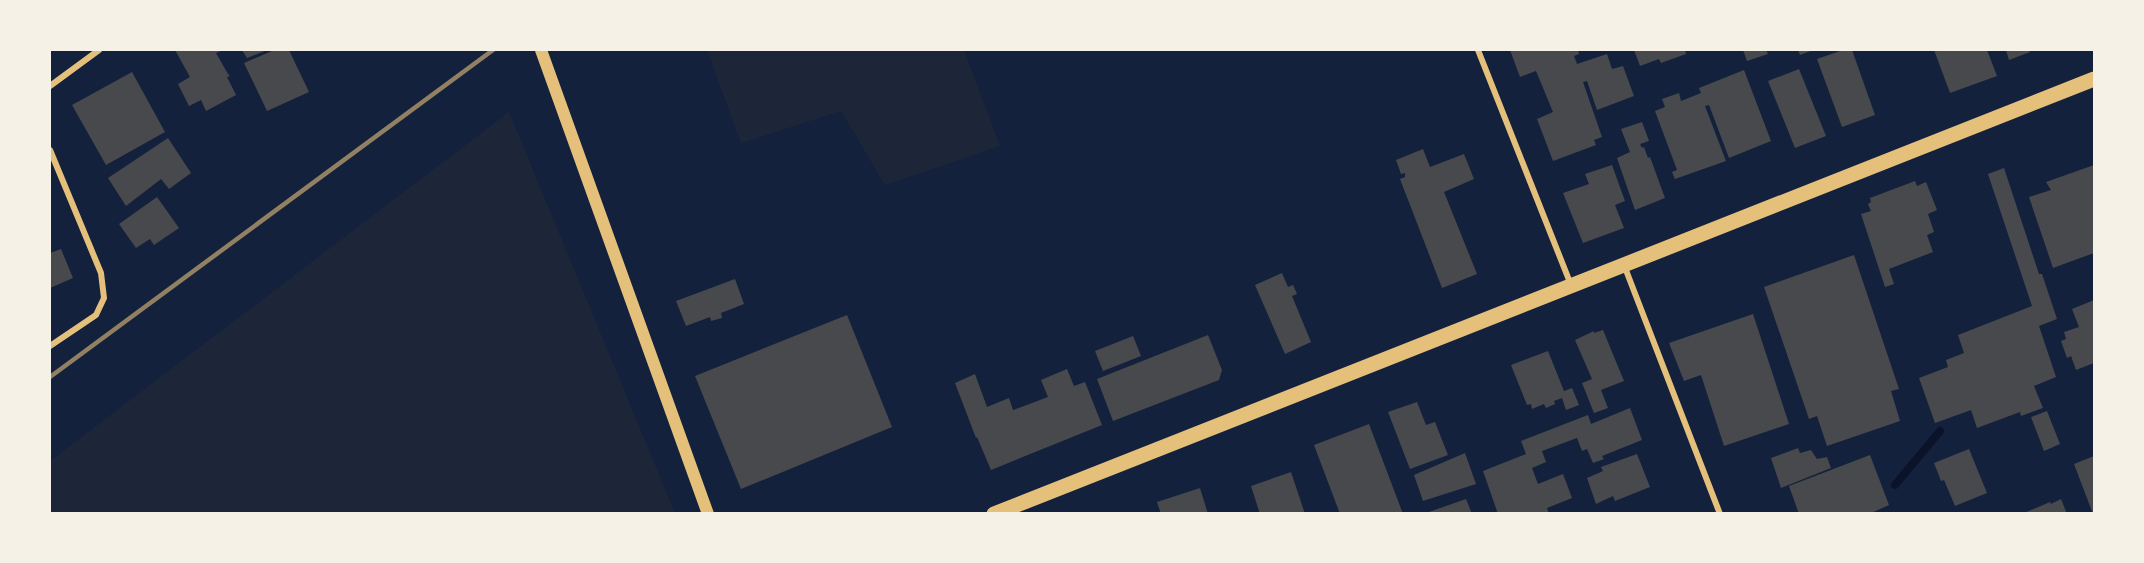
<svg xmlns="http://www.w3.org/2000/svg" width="2144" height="563" font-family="Jost,sans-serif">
<rect width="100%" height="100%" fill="#14213d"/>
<!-- green -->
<path fill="#1d2539" d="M707,50H964L1000,146L885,185L841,111L741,143Z
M509,112L675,513H50V461Z"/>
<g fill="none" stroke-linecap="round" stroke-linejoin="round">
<!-- stream -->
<path stroke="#0b132b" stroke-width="8" d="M1895,485L1940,431"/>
</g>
<!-- building -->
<path fill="#48494c" d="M175,50H223L216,53L228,74L230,76L227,77L236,95L206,111L201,100L189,106L178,84L190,77Z
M242,50H267L247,58Z
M274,50H289L309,92L267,111L244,63Z
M1510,50H1578L1579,54L1574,56L1577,64L1607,54L1612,69L1623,66L1634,96L1597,110L1587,81L1583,82L1602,137L1594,140L1596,145L1553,161L1537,119L1553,112L1536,71L1520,77Z
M1634,50H1685L1686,54L1661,63L1659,59L1640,66Z
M1743,50H1766L1768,54L1747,61Z
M1798,50H1813L1800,55Z
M1843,50H1852L1875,115L1842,127L1817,59Z
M1934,50H1987L1997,76L1950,93Z
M2006,50H2029L2030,52L2009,60Z
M1799,69L1826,136L1795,148L1768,81Z
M1744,70L1771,141L1729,158L1709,105L1705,106L1726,161L1675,179L1672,172L1677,170L1655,111L1665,107L1662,99L1679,93L1681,101L1701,93L1699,88Z
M132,72L165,132L106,165L72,105Z
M1642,122L1649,141L1640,144L1642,148L1644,147L1648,158L1650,157L1665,198L1635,210L1617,158L1630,152L1621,129Z
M168,138L191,173L169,189L161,179L126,206L108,178Z
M1423,149L1430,167L1464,154L1474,179L1444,192L1477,274L1442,288L1400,179L1405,177V173L1401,174L1396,160Z
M1612,165L1625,201L1615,205L1624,228L1583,243L1563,193L1589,184L1585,174Z
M2094,165V253L2053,268L2029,197L2051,190L2046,182Z
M2004,168L2039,274H2042L2057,319L2039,326L2056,377L2034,386L2043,408L2021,416L2020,412L1977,428L1971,410L1935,423L1919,378L1948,367L1946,360L1964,353L1958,335L2032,306L1988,174Z
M1915,181L1917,186L1926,182L1937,210L1928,214L1934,232L1927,235L1933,252L1889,269L1894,284L1885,287L1861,214L1871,211L1868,204L1871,202L1870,198Z
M157,197L179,228L154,245L150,239L136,248L119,224Z
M61,249L73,278L50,288V253Z
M1854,255L1899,389L1891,391L1900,421L1827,446L1817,416L1809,419L1764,287Z
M1282,273L1288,287L1293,285L1297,294L1292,296L1311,342L1285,354L1255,285Z
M735,279L744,304L721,313L722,318L711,321L710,317L686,326L676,301Z
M2094,300V363L2076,370L2071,356L2067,358L2061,341L2066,339L2064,332L2079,327L2072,309Z
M1753,314L1789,424L1724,446L1701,375L1684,381L1669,343Z
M847,315L892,427L741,489L695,376Z
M1603,330L1624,381L1601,390L1608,408L1594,413L1582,383L1592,379L1575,340L1594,331V333Z
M1208,335L1222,370L1219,380L1113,421L1097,379Z
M1133,336L1141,356L1103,371L1095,351Z
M1548,351L1564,391L1572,388L1579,405L1566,410L1562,398L1554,401L1555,404L1546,408L1544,404L1532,409L1531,404L1527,405L1511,365Z
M1067,369L1074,386L1085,382L1102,425L991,470L977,437L976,438L955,383L975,374L987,407L1009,398L1013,410L1048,397L1041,380Z
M1417,402L1426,425L1435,422L1448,455L1410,469L1388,412Z
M1630,408L1642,440L1602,456L1604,459L1593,463L1587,449L1582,451L1577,438L1542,451L1546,462L1532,468L1538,484L1563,474L1572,498L1547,508L1549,514H1498L1483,471L1526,454L1521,441L1588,415L1591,424Z
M2047,411L2060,444L2044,451L2031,417Z
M1369,424L1403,514H1340L1314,445Z
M1798,448L1800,453L1811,450L1817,459L1827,457L1831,468L1781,488L1771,458Z
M1969,449L1987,493L1955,506L1944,480L1941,481L1934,463Z
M1465,453L1476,484L1423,501L1414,475Z
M1637,454L1650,487L1615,501L1613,496L1596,504L1587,478L1603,471L1601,467Z
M1870,455L1889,505L1869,514H1799L1789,486Z
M2094,456V514H2093L2074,464Z
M1291,472L1305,514H1260L1251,486Z
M1200,488L1208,514H1161L1157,502Z
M1466,499L1472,514H1426V513Z
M2061,499L2067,514H2022L2050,502L2051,504Z"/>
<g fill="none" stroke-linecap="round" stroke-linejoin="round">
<!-- minor -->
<path stroke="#e5c07b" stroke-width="6" d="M1478,50L1571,285
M50,86L99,50
M50,150L101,273L104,298L96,315L50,346
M1624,265L1720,514"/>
<!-- secondary -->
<path stroke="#e5c07b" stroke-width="12" d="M541,50L708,514"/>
<!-- primary -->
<path stroke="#e5c07b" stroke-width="15" d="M994,514L2094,79"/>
<!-- rail -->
<path stroke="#918062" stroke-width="4.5" d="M50,377L493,50"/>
</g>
<!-- border -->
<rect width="2144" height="563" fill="none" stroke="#f6f1e7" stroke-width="102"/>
</svg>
